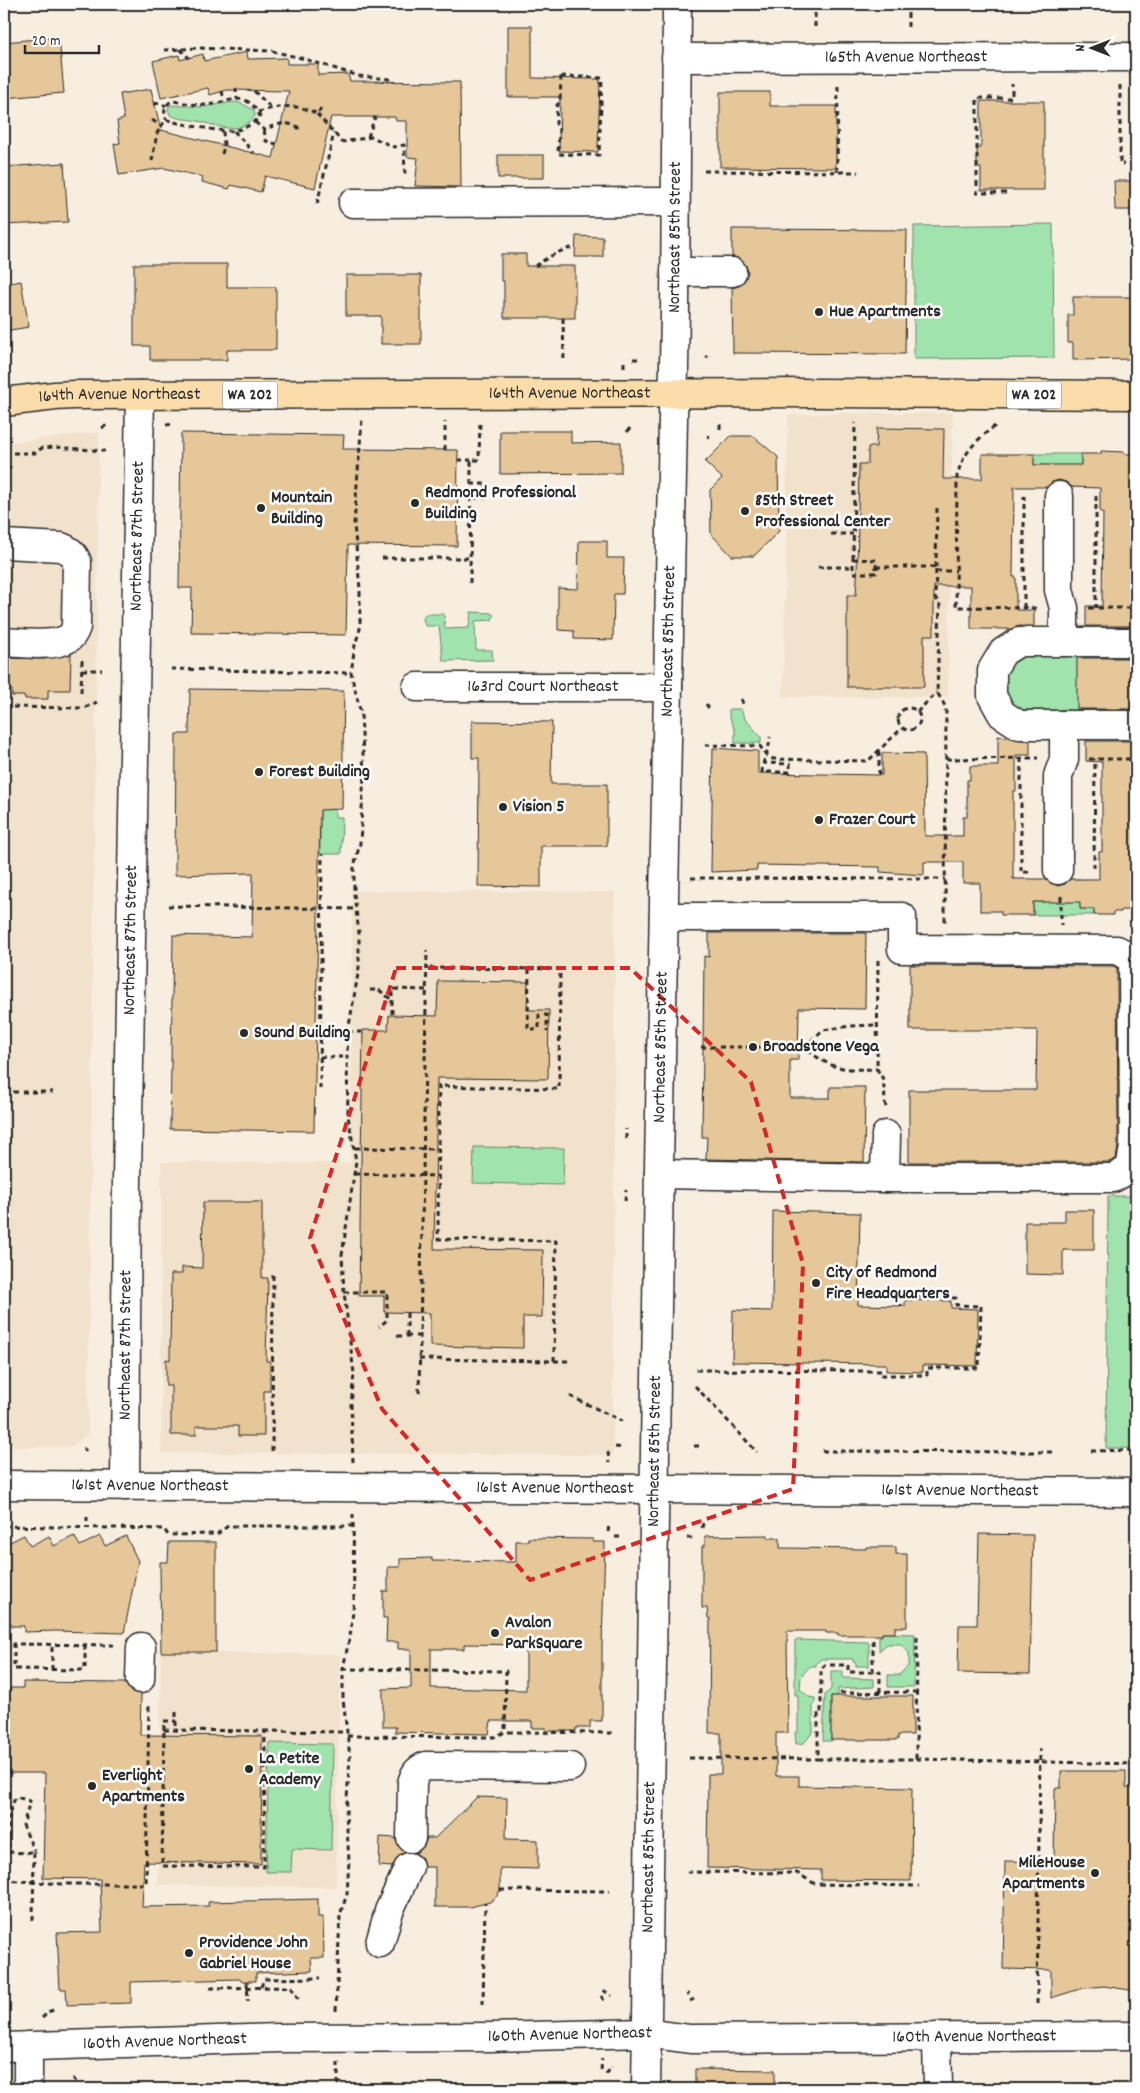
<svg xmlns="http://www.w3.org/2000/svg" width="1140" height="2093" font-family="Dekko,sans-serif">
<rect width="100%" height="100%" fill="#f8eee0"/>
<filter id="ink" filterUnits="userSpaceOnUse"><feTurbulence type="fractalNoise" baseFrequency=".02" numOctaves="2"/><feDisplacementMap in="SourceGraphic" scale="10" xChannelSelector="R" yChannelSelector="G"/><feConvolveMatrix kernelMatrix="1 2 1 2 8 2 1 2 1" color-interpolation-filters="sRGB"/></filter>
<g filter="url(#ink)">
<!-- built -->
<path fill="#f3e2cb" d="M839,413H953L948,697H783L788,415Z
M99,432L88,1434L72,1447H4V443Z
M352,891L615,892L613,1455L161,1453V1162L351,1163Z
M161,1652L340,1654L336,1887L158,1885Z"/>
<!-- green -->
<path fill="#a0e3ad" stroke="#66876c" d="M233,102C241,102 246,106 254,110L255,116C238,138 215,124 193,120C184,119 178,119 170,115L168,109L170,105L203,107Z
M1053,224L1054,358L914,359V226Z
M1034,454H1081V487H1045L1044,465H1034Z
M471,612L491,613L494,615L492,620L475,621L476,650H492L493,660L443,661L439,626H425L423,618L425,614H444L445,629L469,628Z
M1012,656L1136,657V710H1012L1005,704V662Z
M729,709H741L745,719L761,737V743H735V730L729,716Z
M320,809H335V817H342L341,854H320Z
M1044,879H1080V909H1094V915H1033V902H1044Z
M1131,880H1136V910H1131Z
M474,1147L564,1148L563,1185L473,1183Z
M1108,1196H1136V1448H1106Z
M882,1633L915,1634L914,1687H888V1675H899L909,1665V1653L901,1644H887L879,1651V1636H882Z
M795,1640L869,1642V1666H856V1663L853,1662V1659H821L816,1664V1666H810L801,1676L800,1689L809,1697L815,1698V1704L813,1705V1732L804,1743L796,1744L795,1732H798V1695H795Z
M831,1671H843V1678L874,1679V1687L838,1689V1696H831V1741H823L825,1695L831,1689Z
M269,1743L333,1744L331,1850L292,1849L291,1872H266Z"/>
<!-- building -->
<path fill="#e6c799" stroke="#2b2b2b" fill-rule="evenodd" d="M508,26H532V78L600,79L598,152L559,151L560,97H508Z
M59,37L64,93L4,98V42Z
M247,52L248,59L287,58V64H318V75L348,74L350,81L460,82L461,187L415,186L418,158L407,157V121H396L395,117H331L315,188L265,176L261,192L231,185L229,189L202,182L203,177L164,168L119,175L114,144L120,143L117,121L124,119L120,94L151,89L161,130L273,158L289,91L227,90L210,95L208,88L161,98L153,61L179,55L180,60L203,54L204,61Z
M720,92H770V106H836V168L720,167Z
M981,101H1044V190H981V168H977V148H981Z
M498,155H544V178H498Z
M64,163L68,222L4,225V167Z
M1114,181H1136V210H1115Z
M732,229L907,230L905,354L733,353L732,288L739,286L745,280L748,272L746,265L740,259L732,256Z
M576,236L603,237V257H575Z
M501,254H526V266H575V318H504V281H501Z
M134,264H227V287H276V350H227V360H150V346H134Z
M346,275H421V344H381V316H346Z
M21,281L29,327L4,331V284Z
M1073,297H1136V359L1073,360V343H1068V315H1073Z
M877,428L944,429L943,479H982V454H1034V465H1081V454H1101V451L1124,452V454H1136V626H1086V606H1102L1103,512H1100V488L1072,487L1066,482L1059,480L1052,482L1047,487H1014L1013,577H1016V610H1034V626H1019L1011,629H971V586H934V635H924V687H847V595H856L857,578L859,464H868V447H876Z
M500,431H571V443L621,442V473L500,474Z
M181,433L344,435L343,449L458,450L457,546L348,545L346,635L191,633L192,588H179Z
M731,436H753L778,457L779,531L754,556H732L711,534L710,490L722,478L705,462Z
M579,541H607V558H624L623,594H614L613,640L574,639V631L558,630V588L578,589Z
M71,654L70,690H48V699H25V696H12V690H4V658L45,659Z
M1077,658H1136V709H1077Z
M190,689L344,691L342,809L320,810L314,1131L170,1129L173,935L252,937L253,873L175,875L176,734H189Z
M472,721L552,722L551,784H607V846H541V887L478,886L479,758H472Z
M998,736L1030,741V755H1016V791H1013V879H1044L1058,886L1065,884L1070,879H1099V852H1102V762L1086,761V741H1136V880H1131V910H1121V912H1113V915H1094V909H1080V902H1033V915H1001V911H980V883H963V862H924V875L880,872V867L757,865V870L711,872L713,748L758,751V773L882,775V753L924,754L925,836H963V817H967V780H970V766H998Z
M709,933H866L865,1009L799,1008L798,1060H790V1098H830V1087H865L864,1162L706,1159L707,1137H702L704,956L709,957Z
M910,965L1113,966L1117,968L1118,1146L1116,1159L1109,1162H909V1090H1036L1037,1030H910Z
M438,981L528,982L527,1010H549L548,1079L437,1078L434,1249L543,1250L542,1317H523V1348L430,1346V1313L384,1312V1296H359L363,1030H388L389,1015L437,1016Z
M203,1202H262V1278H268L266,1361H270V1391H264V1436H238V1426H196V1435H171V1386H166V1359L170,1360L171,1274H182V1267L202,1268Z
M1065,1210H1094V1250H1063V1275L1025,1274V1222H1065Z
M773,1211L860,1213L858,1305L905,1306V1300L951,1301V1308L978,1309L977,1366L923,1365V1372L886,1371V1364L732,1362L733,1310L772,1311Z
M979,1534L1033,1535L1030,1674L958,1673L959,1625H977Z
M24,1535L30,1546L49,1536L54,1546L74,1536L80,1546L100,1536L105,1546L126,1536L138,1561L124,1633L56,1631L24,1632V1626H12L11,1623L4,1622V1545Z
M768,1535V1538H780V1548L866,1549V1547H896V1554H907V1627H895V1633H882V1635H838V1633H826V1631H787L788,1733H776V1776H799V1786L912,1788L911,1881L821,1880V1870L707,1868L708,1774H721V1733H709L710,1618H708L707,1608H702V1546H705V1536Z
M528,1538L593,1539V1542H605L602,1646V1721H590V1728H576V1731H546V1728H532V1721H491L489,1734L395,1732L396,1727H383V1689L411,1688V1649H398V1642H386L387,1618H383V1591H388V1567H400V1559L432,1558V1561L516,1562V1541H528ZM464,1644L526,1645V1690L431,1688V1649H464Z
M169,1542H216V1652H161L160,1562H168Z
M23,1682L125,1683L131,1692L141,1694L140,1735L262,1736L261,1864L144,1862L142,1907L209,1906L208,1902L318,1899V1917H323L324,1958H311L312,1971L256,1973V1981H243L239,1979L131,1982V2003L67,2005L66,1989H60L57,1933L102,1932L100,1879L43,1878L45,1773H9V1767L4,1766V1692H10V1688H23Z
M831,1696H913V1735H898V1740H831Z
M1061,1771H1126V1788H1134V1846H1136V1991L1104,1986L1083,1988L1051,1998V1970L1003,1969L1005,1861L1054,1862L1055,1788H1061Z
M477,1797L507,1798L506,1839L538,1840V1869L500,1868V1890L497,1896L490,1902L470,1907H435V1867H424L422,1858L415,1853L424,1846L427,1838H435Z
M380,1837L395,1838L398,1846L405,1852L400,1855L392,1867L379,1866Z
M695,2069L775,2070V2089H695Z"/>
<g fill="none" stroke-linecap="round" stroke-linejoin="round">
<!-- minor casing -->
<g stroke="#2b2b2b" stroke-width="31">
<g id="minor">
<path id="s1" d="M676,58L1136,57"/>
<path d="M353,203L675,202"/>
<path d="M675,272H732"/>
<path d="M1059,496V590L1064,608V642"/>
<path d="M4,544L61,547C70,550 74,554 77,562L76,627C74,632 72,637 67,639C53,647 20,643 4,642"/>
<path d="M1136,642H1019L1003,652L992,670V696L1002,714L1019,725H1136"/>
<path id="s2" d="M417,687H668"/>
<path d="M1058,870V776L1064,759V725"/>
<path d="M659,1174L885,1178H1113L1130,1169L1134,1147L1133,959L1117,950L902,949V917H664"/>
<path d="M885,1178L886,1135"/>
<path id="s3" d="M4,1485L1136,1492"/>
<path id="s4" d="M125,1486L127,1180L140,395"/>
<path d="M140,1679L141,1647"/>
<path d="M411,1838L412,1783C415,1773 417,1770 426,1766L570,1767"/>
<path d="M380,1943L389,1911L409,1867"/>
<path d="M937,2037L938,2089"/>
<path d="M28,2046V2089"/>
<path id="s5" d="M4,2047L279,2038L491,2037L646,2033L690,2039L1136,2036"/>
<path id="s6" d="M646,2089L659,1167L675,312L677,4"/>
</g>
</g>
<!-- major casing -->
<g stroke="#2b2b2b" stroke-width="31">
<g id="major">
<path id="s7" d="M4,402L55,396L74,395L820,393L1136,395"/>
</g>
</g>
<!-- path -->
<path stroke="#2b2b2b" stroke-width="3" stroke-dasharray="5 4" stroke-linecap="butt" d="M815,4V28
M908,4V29
M180,49L189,58
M164,50L198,48L272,51L301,58L359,76L390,79
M561,76L602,78L599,155L558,154L559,128L556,124L557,105L560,102Z
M1120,85V164H1124
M236,88L237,99
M222,91L224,100
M254,91L271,108
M154,104L160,103L166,106
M258,112C278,106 298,103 317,114L321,109
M317,114L342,142L372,137L394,147L404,145L405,177
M152,120L161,126
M255,122L264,130C277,124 285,121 298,127L299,133
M264,130L266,141L276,144
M234,131L254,153
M368,137L375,117
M222,154L224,146L223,131
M152,161L157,133L166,119C175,123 184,124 193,126C219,130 238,138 260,117C246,85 225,106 202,105C192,105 182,102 171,101C165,106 163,111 166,119
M704,171L858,172
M837,172L838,82
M1006,193H977V98H1012V84
M317,204L334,133
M535,266C548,257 560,250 575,247
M563,318L564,363
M706,357L708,356
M633,359H640
M624,362V367
M166,425L174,424
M995,426C976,440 963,453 957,476L956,607L1038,608
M102,428L107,425
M720,429V422
M627,432L630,428
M707,436L710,437
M445,450V422
M4,453H35L42,448L54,447L105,451
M458,460H471
M4,464H10V469
M471,484H486V498H471
M1096,496V608
M831,534H853
M382,558H470
M853,559L855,423
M853,559L876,560V573H853Z
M818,567H853
M876,567H936L935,598L940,603L937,692L946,708L945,925
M936,567L937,506
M936,571H956
M470,583L471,460H479L480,422
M1024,608V496
M1089,608H1136
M171,669L351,673
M82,670H102
M81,692L82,660
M741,699L744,706
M706,704L710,710
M4,707L84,708L97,702
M898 719a11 11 0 1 1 22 0a11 11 0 1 1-22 0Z
M917,712L937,692
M705,745L760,746L765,754L773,759L868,761L902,728
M1021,758V872H1033
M946,759L1038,758
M1089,759H1136
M762,763L790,764V772H762
M762,773C762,759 770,750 770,737
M879,775V751
M1094,868L1095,759
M691,878L945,879
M1061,896V925
M168,906L357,909
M878,960L877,1069L883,1079L886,1109
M529,969L528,1029H539V1015H547V1032
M370,990H379L392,1000
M392,1014V989L426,990
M348,1032H362
M701,1047H804C831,1070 843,1070 877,1069
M804,1047L823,1030L850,1026L877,1025
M320,1057H347
M320,1089L322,854
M4,1092H53
M626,1139V1129
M355,1148L439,1149
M355,1174L439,1176
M625,1201L626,1190
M344,1292H387V1320L379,1327
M397,1336H419
M407,1336V1313
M419,1359L554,1361L556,1241L438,1239L439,1086L559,1089L560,969L426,968
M554,1361H571
M696,1370L881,1371V1375H927V1368H979L981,1306L956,1305V1298L901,1297V1306
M695,1386L757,1452
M419,1393L427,950
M570,1396L622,1421
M694,1446H700
M615,1447L624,1448
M83,1448L86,1451
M272,1451L273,1274
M822,1451L1054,1452
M1091,1451L1136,1450
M608,1452L609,1463
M353,1462L351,1405L354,1374L344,1292L342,1255L356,1161L348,1116L347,1057L348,1032L359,968V933L354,894V867L360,843L364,774L361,714L351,673L355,645L360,629V589L354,524L362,419
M87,1517V1529
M4,1526L164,1529L168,1535L217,1534L228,1526H353
M702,1528L703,1523
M608,1532L609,1524
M615,1537H621
M687,1538H694
M85,1645V1670L14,1669V1644L112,1645L115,1646
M343,1669L506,1671L505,1732
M52,1670V1645
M873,1672V1640
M880,1692V1672H848V1665H825L821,1669V1711H818V1759H916L917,1637
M840,1693L917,1692
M176,1726V1708
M164,1730L265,1731L264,1867L162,1866Z
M164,1730V1721H176
M265,1731L347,1732
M347,1736L494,1737L505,1732L613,1733
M689,1758L818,1759
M916,1759L1136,1764
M687,1872L797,1873L815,1884L919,1886
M4,1880L63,1884H146L149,1704
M500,1890L610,1891
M33,1920L34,1851L25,1853L9,1852C8,1833 6,1814 16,1797L30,1801L23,1825L34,1851
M247,1981L248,2001
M261,1987L264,1979L320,1978
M210,1988L291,1987L299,2000
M603,1990L612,1996
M601,1996L605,2002
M687,1996L689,1993
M690,2001L694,1999
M483,2004L485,1903
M1037,2004L1040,1749
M336,2011L340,1915L347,1894L349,1861L346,1813L350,1757L343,1699V1669L351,1630L354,1601L353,1513
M42,2018L50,2011L54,2010
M338,2062V2089
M601,2070L602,2059
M606,2074L612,2067
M73,2078L77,2083"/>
<!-- minor -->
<use href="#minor" stroke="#fff" stroke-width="28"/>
<!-- major -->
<use href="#major" stroke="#faddab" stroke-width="28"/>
</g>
</g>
<!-- marked area -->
<path fill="none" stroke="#d62828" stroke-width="4" stroke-dasharray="10 6" stroke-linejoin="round" d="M396,968H630L751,1082L803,1264L793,1489L530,1580L382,1409L310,1238Z"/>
<!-- markers -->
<g fill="#2b2b2b" stroke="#fff" stroke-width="2">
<circle cx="819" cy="312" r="5"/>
<circle cx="415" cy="503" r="5"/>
<circle cx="261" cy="508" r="5"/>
<circle cx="745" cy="511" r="5"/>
<circle cx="259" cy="772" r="5"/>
<circle cx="503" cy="807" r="5"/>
<circle cx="819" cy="820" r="5"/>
<circle cx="244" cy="1033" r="5"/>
<circle cx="753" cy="1047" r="5"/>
<circle cx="816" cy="1283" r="5"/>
<circle cx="495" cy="1633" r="5"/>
<circle cx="249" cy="1769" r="5"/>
<circle cx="92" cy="1786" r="5"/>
<circle cx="1095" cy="1873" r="5"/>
<circle cx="189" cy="1953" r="5"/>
</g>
<g text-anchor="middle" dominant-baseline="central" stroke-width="5" stroke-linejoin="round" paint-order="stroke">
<!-- shield labels -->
<g fill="#fff" stroke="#6b6b6b" stroke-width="1">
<rect x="222.5" y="381.5" width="55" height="27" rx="4"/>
<rect x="1006.5" y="381.5" width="55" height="27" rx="4"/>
</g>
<g font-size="16" font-weight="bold" fill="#2b2b2b">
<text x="250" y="395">WA 202</text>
<text x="1034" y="395">WA 202</text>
</g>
<!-- street labels -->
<g font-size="18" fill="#2b2b2b" stroke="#fff">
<text stroke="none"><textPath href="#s1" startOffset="230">165th Avenue Northeast</textPath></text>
<text stroke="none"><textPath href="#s6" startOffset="1852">Northeast 85th Street</textPath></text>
<text stroke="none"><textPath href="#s7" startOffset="566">164th Avenue Northeast</textPath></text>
<text stroke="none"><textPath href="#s7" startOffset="116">164th Avenue Northeast</textPath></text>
<text stroke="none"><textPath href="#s4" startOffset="950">Northeast 87th Street</textPath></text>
<text stroke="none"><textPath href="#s6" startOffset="1448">Northeast 85th Street</textPath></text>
<text stroke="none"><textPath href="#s2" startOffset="126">163rd Court Northeast</textPath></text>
<text stroke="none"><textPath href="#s4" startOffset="546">Northeast 87th Street</textPath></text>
<text stroke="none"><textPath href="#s6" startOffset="1042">Northeast 85th Street</textPath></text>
<text stroke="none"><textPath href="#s4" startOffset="141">Northeast 87th Street</textPath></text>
<text stroke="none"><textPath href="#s6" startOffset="638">Northeast 85th Street</textPath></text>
<text stroke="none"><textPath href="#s3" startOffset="146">161st Avenue Northeast</textPath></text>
<text stroke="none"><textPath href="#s3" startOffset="551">161st Avenue Northeast</textPath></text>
<text stroke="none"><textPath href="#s3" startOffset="956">161st Avenue Northeast</textPath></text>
<text stroke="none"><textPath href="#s6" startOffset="232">Northeast 85th Street</textPath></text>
<text stroke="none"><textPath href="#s5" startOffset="566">160th Avenue Northeast</textPath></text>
<text stroke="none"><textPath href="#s5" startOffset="971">160th Avenue Northeast</textPath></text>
<text stroke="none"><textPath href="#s5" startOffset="161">160th Avenue Northeast</textPath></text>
</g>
<!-- poi labels -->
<g font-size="18" font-weight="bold" fill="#2b2b2b" stroke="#fff" text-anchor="start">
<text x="829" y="312">Hue Apartments</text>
<text x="425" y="493">Redmond Professional<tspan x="425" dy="21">Building</tspan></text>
<text x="271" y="498">Mountain<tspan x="271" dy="21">Building</tspan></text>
<text x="755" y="501">85th Street<tspan x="755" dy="21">Professional Center</tspan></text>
<text x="269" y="772">Forest Building</text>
<text x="513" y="807">Vision 5</text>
<text x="829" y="820">Frazer Court</text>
<text x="254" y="1033">Sound Building</text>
<text x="763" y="1047">Broadstone Vega</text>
<text x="826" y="1273">City of Redmond<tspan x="826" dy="21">Fire Headquarters</tspan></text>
<text x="505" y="1623">Avalon<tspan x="505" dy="21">ParkSquare</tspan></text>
<text x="259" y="1759">La Petite<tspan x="259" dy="21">Academy</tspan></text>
<text x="102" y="1776">Everlight<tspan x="102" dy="21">Apartments</tspan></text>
<text x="1085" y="1863" text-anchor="end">MileHouse<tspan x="1085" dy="21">Apartments</tspan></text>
<text x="199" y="1943">Providence John<tspan x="199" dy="21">Gabriel House</tspan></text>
</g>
</g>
<!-- margin -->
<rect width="1140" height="2093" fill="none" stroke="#fff" stroke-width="20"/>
<rect x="10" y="10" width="1120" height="2073" fill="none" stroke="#2b2b2b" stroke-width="2" filter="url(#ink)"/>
<!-- north arrow -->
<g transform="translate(1092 48) rotate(270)" stroke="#ffffff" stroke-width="4" paint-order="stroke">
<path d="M0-4L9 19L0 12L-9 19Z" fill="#2b2b2b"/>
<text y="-8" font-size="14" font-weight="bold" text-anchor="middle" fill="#2b2b2b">N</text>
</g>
<!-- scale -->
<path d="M25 45v8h74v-8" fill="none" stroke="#2b2b2b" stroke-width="2.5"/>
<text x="32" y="45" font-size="15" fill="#2b2b2b" stroke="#ffffff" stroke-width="4" paint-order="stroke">20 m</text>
</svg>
